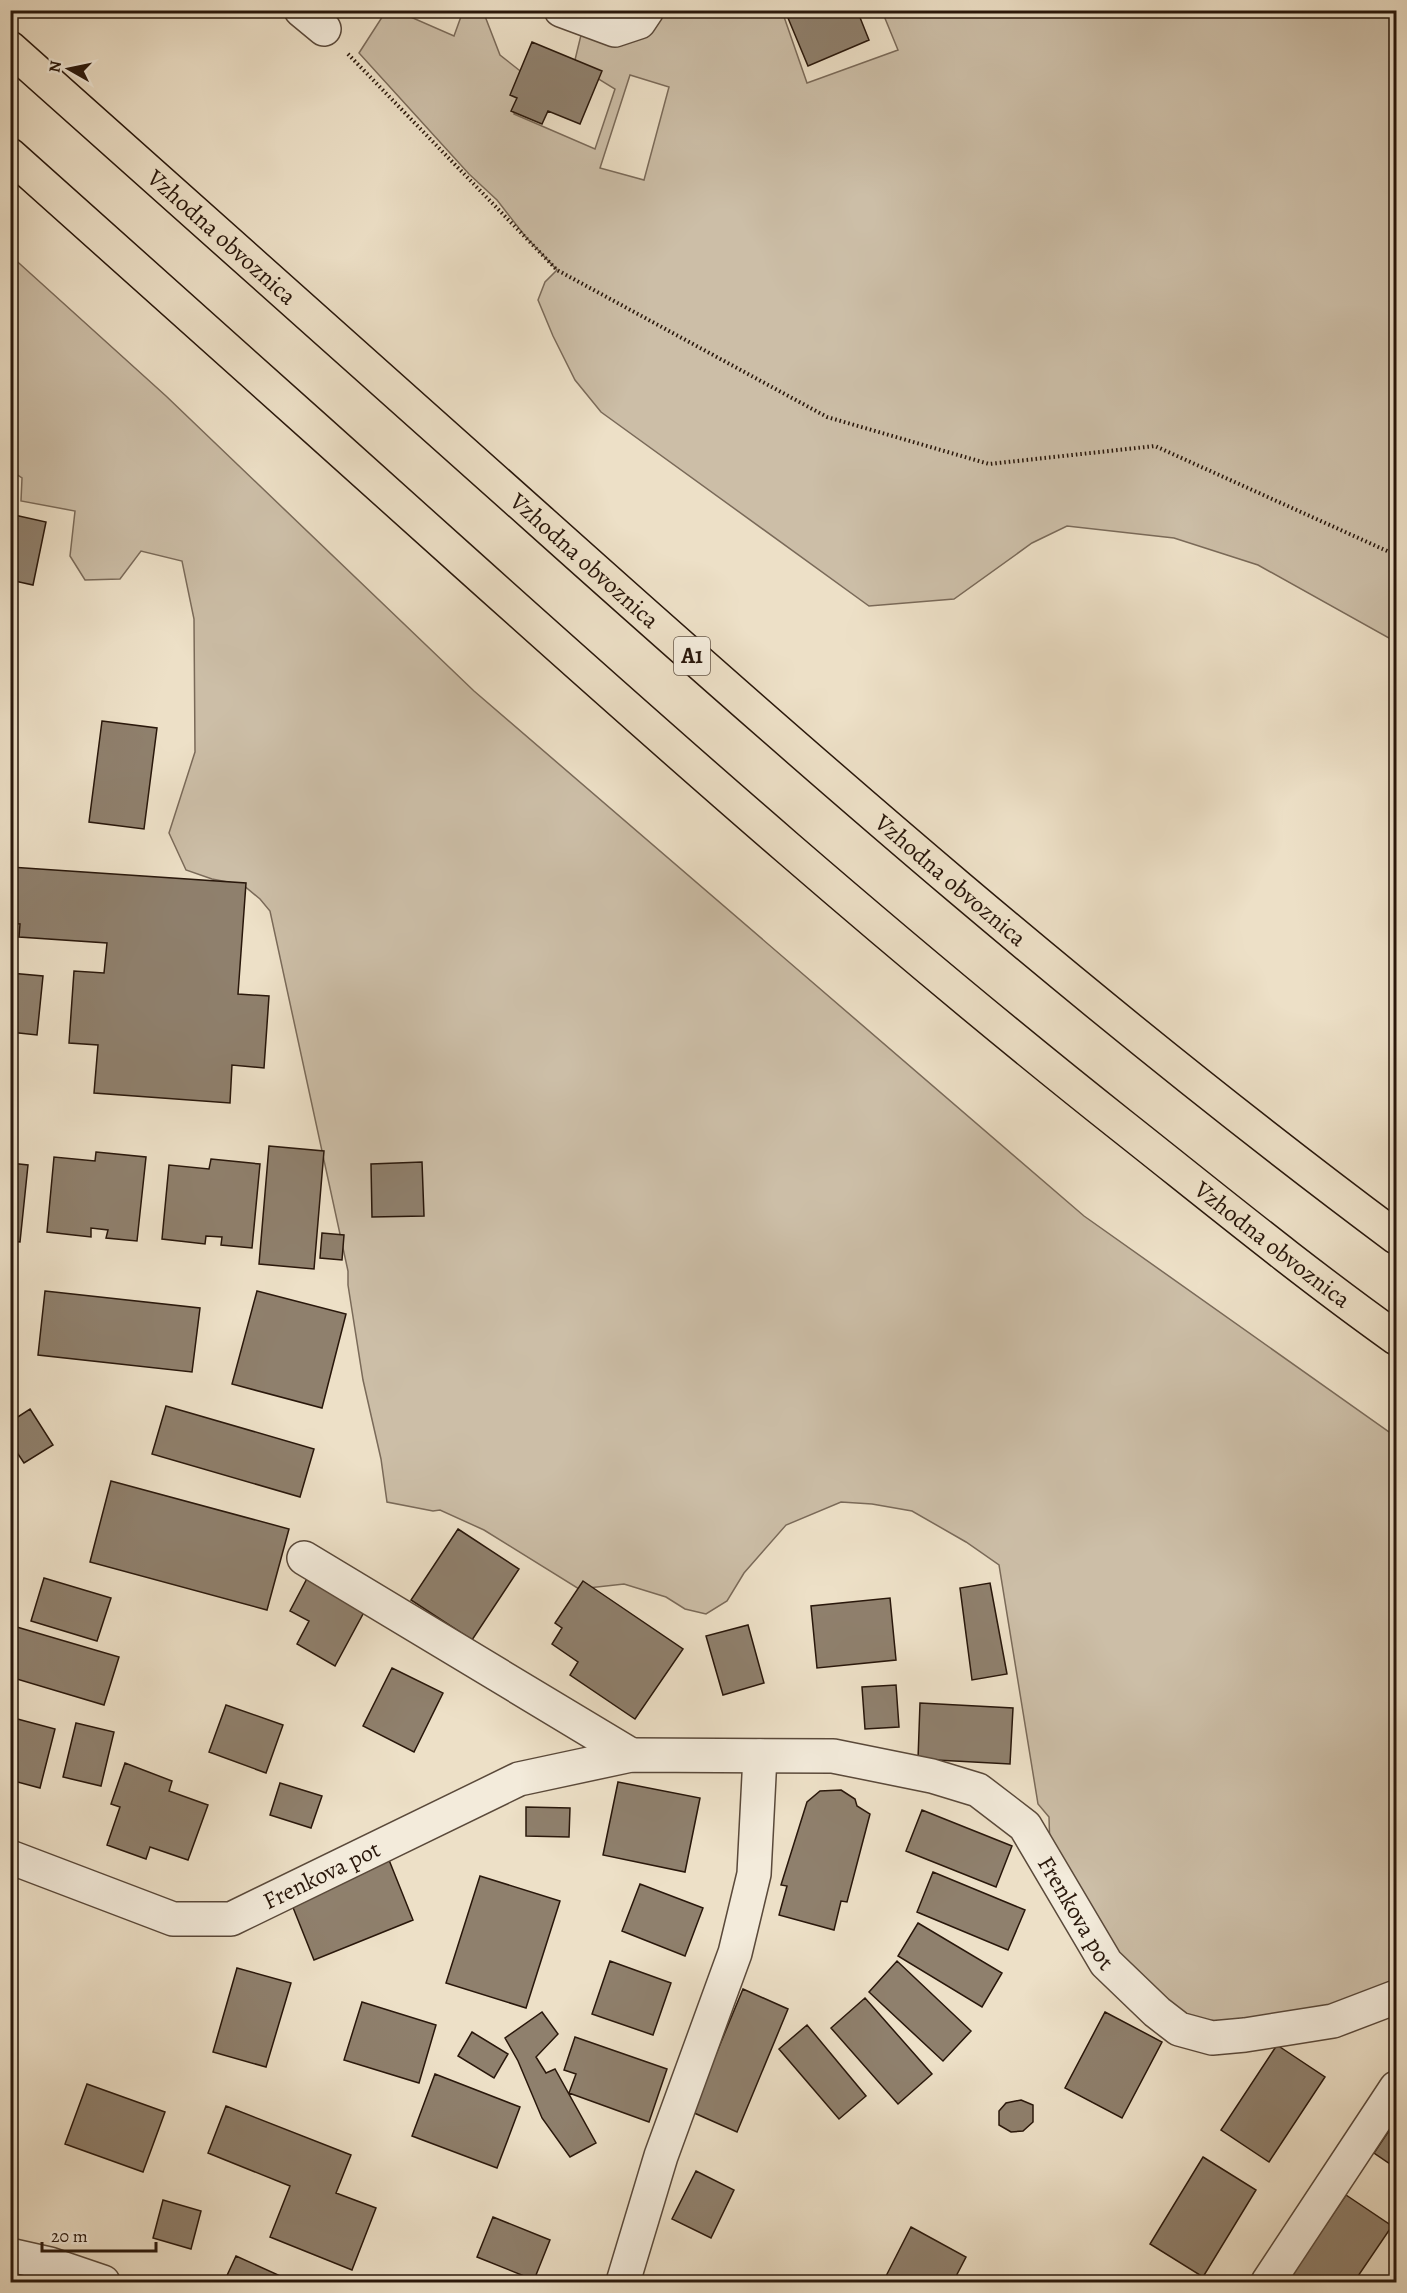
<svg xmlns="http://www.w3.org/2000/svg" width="1407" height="2293" font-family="Alegreya,serif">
<rect width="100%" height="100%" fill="#ede0c7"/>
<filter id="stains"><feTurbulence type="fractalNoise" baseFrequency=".00333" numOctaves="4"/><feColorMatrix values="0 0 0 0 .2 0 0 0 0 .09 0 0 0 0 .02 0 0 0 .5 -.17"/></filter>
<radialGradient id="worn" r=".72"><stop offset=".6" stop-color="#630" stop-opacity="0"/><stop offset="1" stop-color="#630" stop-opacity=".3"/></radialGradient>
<!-- green -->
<path fill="#ccbea7" stroke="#7a6a59" stroke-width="1.5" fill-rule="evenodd" d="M386,11H397L454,36L463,11H483L500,55L524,74L514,114L595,149L615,89L574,64L581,35L658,11H782L807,83L898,50L882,11H1396V642L1258,565L1174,538L1067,526L1032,543L954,599L869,606L601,412L575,380L553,336L538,300L545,282L557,270L525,236L497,200L469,174L359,53ZM630,75L669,87L644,180L600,168Z
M10,255L166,396L474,691L1084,1216L1396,1437V1980L1321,2010L1220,2024L1177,2011L1125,1969L1050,1850L1049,1817L1038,1804L999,1565L966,1542L912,1511L872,1504L841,1502L786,1525L744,1573L727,1601L706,1614L685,1609L666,1597L624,1584L579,1589L484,1530L440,1510L433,1511L387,1502L381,1459L363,1380L348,1285V1271L270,911L260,899L243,885L212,879L186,870L169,833L195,752L194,619L182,561L141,551L120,579L85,580L70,556L75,511L21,501L22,478L10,470Z"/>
<!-- building -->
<path fill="#8f806d" stroke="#29170b" stroke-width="1.5" d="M795,10H857L869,40L808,66L788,18L797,15Z
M532,42L602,71L580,124L548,111L542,124L511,111L517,98L510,95Z
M10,514L46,522L33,585L10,580Z
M102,721L157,728L144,829L89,822Z
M10,867L246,883L238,994L269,996L264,1068L232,1065L230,1103L94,1093L98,1045L69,1043L74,971L104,973L107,943L19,937L20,924L10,923Z
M10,973L43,976L37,1035L10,1032Z
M269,1146L324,1151L314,1269L259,1264Z
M96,1152L146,1157L137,1241L106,1238L108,1230L91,1228V1237L47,1232L54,1157L95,1161Z
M211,1159L260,1164L252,1248L221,1245L222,1237L206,1236L205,1244L162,1239L169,1165L209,1169Z
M422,1162L424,1216L372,1217L371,1164Z
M10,1163L28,1165L20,1242L10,1241Z
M322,1233L344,1235L342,1260L320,1258Z
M45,1291L200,1308L192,1372L38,1355Z
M257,1291L346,1314L322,1408L232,1384Z
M166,1406L314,1449L300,1497L152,1454Z
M30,1409L53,1445L24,1463L10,1442V1422Z
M111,1481L289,1529L267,1610L90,1562Z
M458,1529L519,1569L472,1640L411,1600Z
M312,1569L370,1601L335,1666L297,1644L309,1621L290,1611Z
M44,1578L111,1598L97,1641L31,1621Z
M583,1581L683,1649L635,1719L570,1675L578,1662L552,1644L562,1628L555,1623Z
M990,1583L1007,1674L972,1680L960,1588Z
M890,1598L896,1660L817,1668L811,1606Z
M10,1625L119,1657L104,1705L10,1677Z
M748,1625L764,1683L723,1695L706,1636Z
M392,1668L443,1693L414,1752L363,1726Z
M896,1685L899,1727L865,1729L862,1687Z
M920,1703L1013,1708L1010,1764L918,1759Z
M226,1705L283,1725L266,1773L209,1752Z
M10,1717L55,1729L40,1788L10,1780Z
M76,1723L114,1732L101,1786L63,1777Z
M125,1763L172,1781L169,1791L208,1805L188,1860L150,1847L146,1859L107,1845L120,1807L111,1804Z
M618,1782L700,1798L685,1872L603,1855Z
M280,1783L322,1796L311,1828L270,1815Z
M841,1790L855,1799L857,1806L870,1814L847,1902L841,1901L834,1930L779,1915L787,1886L781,1885L807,1802L820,1791Z
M526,1807L570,1808L569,1837L526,1836Z
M922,1810L1012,1846L996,1887L906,1851Z
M389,1860L413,1920L314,1960L290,1900Z
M933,1872L1025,1910L1008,1950L917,1912Z
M480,1876L560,1901L526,2008L446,1983Z
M640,1884L703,1908L685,1956L622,1931Z
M918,1923L1002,1973L982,2007L898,1956Z
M610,1961L671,1983L653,2035L592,2014Z
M897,1961L971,2031L943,2061L869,1992Z
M237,1968L291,1983L266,2067L213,2052Z
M743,1989L788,2009L737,2132L692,2112Z
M865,1998L932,2074L898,2104L831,2028Z
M362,2002L436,2025L419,2083L344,2060Z
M542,2012L558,2034L536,2057L546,2073L555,2069L596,2143L570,2157L542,2118L518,2061L505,2038Z
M1105,2012L1162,2042L1122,2118L1065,2088Z
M807,2025L866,2096L839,2119L779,2049Z
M472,2032L508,2054L494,2078L458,2056Z
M575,2037L667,2069L649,2122L569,2093L576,2074L564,2070Z
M1277,2045L1325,2077L1269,2162L1221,2130Z
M435,2074L520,2107L497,2168L412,2136Z
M87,2084L165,2112L143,2172L65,2144Z
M1021,2100L1033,2105V2122L1023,2131L1011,2132L999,2125V2111L1006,2103Z
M226,2106L351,2155L336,2193L376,2208L352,2270L270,2237L290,2186L208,2153Z
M1396,2120V2168L1374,2153Z
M1203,2157L1256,2190L1203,2277L1150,2244Z
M696,2171L734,2190L711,2238L672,2219Z
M1346,2195L1392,2226L1354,2282H1287Z
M163,2200L201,2211L191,2249L153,2238Z
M493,2217L550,2240L534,2280L477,2257Z
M911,2227L966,2257L953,2282H889L884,2280Z
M236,2256L285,2278L283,2282H224Z"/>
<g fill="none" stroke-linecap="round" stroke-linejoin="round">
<!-- street casing -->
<g stroke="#5a493a" stroke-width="36">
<g id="street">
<path d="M301,10L324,29"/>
<path d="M561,10L615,30L639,22L647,10"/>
<path d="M304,1558L631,1755"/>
<path id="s1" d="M10,1857L173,1919H231L519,1779L631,1755L833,1756L932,1776L978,1790L1025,1826L1106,1963L1157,2012L1179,2029L1212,2038L1245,2035L1333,2021L1396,1997"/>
<path d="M10,2255L50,2264L103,2282"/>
<path d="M623,2282L661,2156L735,1953L754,1874L760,1756"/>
<path d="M1268,2282L1396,2088"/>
</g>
</g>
<!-- highway casing -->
<g stroke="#29170b" stroke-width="36">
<g id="highway">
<path id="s2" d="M10,48C186,205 362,362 538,519C816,768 1097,1014 1396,1237"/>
<path id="s3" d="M10,155C161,290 311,424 461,559C677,753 894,945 1121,1125C1212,1197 1302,1271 1396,1338"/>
</g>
</g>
<!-- path -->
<path stroke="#29170b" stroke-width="4" stroke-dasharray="1.5 3" stroke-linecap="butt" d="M348,54L557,270L827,417L989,464L1155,446L1396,555"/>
<!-- street -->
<use href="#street" stroke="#f3ebdb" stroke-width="33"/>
<!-- highway -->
<use href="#highway" stroke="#ede0c7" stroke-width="33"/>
</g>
<g text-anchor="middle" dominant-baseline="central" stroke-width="4.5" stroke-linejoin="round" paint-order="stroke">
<!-- shield labels -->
<rect fill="#f3ebdb" stroke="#665749" stroke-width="1.5" x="674" y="637" width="36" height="38" rx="4.5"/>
<g font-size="22" font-weight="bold" fill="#29170b">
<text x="692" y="656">A1</text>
</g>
<!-- street labels -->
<g font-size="24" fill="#29170b" stroke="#f3ebdb">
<text stroke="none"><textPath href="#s2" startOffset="284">Vzhodna obvoznica</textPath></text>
<text stroke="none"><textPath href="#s2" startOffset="770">Vzhodna obvoznica</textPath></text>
<text stroke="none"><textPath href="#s2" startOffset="1256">Vzhodna obvoznica</textPath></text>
<text stroke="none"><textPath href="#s3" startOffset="1668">Vzhodna obvoznica</textPath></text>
<text stroke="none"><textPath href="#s1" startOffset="333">Frenkova pot</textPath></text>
<text stroke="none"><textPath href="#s1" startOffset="1178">Frenkova pot</textPath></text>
</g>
</g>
<!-- margin -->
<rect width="1407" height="2293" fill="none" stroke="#ede0c7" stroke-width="36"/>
<rect x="12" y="12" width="1383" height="2269" fill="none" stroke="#29170b" stroke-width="3"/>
<rect x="18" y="18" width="1371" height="2257" fill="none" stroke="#29170b" stroke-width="1.5"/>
<!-- north arrow -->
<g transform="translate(69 69) rotate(279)" stroke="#f3ebdb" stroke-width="4.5" paint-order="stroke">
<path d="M0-4.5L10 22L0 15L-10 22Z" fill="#29170b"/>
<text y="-9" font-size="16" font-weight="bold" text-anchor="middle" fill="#29170b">N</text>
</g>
<!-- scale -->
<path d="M42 2242v9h114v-9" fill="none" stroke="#29170b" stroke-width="3"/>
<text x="51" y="2242" font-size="18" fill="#29170b" stroke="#f3ebdb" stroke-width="4.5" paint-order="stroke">20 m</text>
<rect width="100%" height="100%" filter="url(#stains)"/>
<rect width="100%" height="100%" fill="url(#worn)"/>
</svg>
